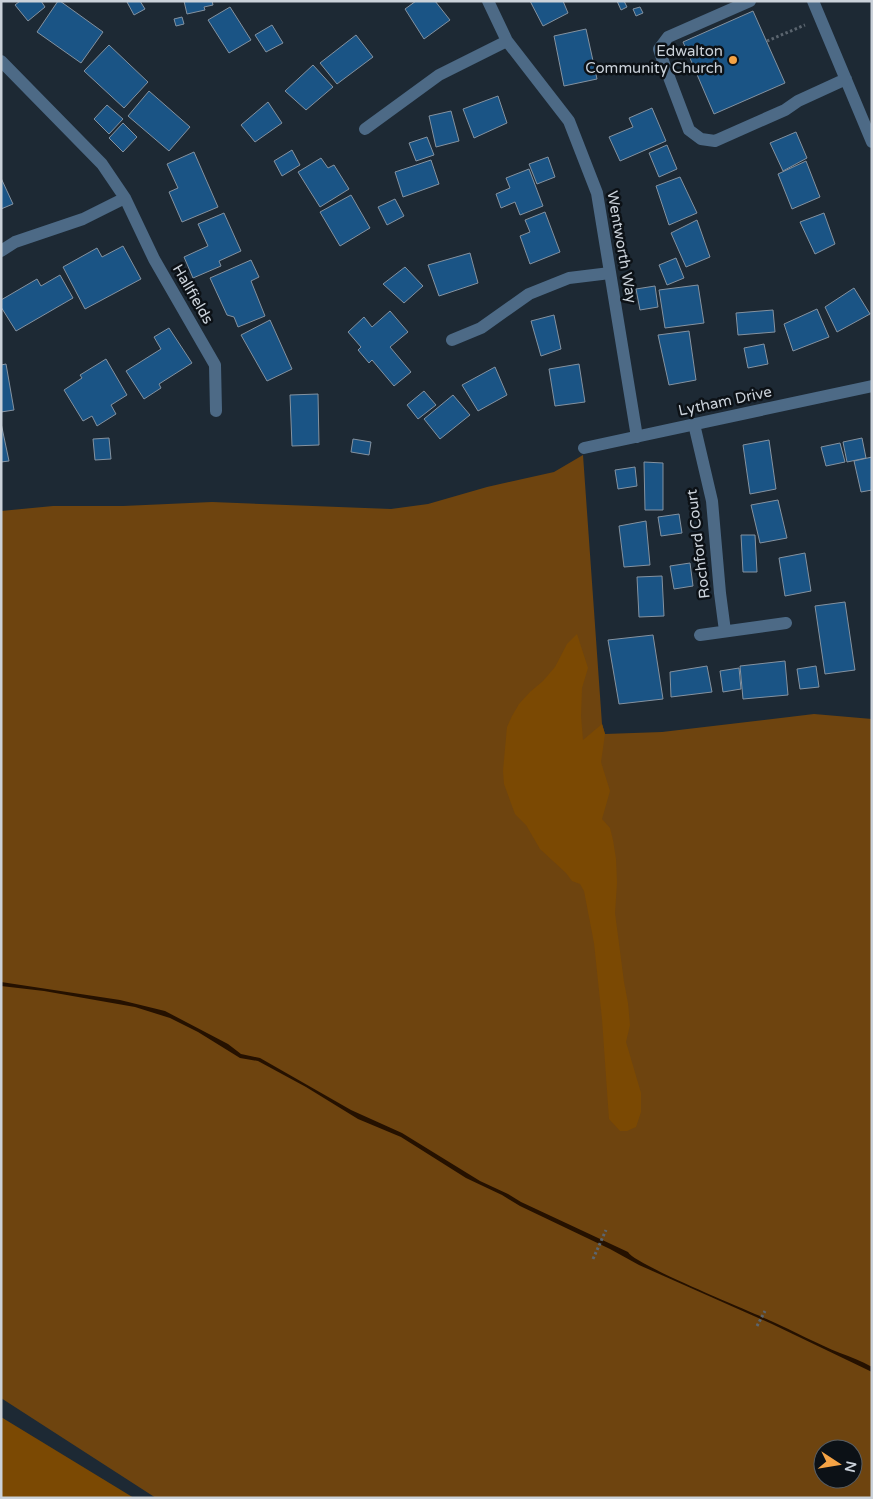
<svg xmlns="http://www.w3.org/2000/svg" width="873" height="1499" font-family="'Varela Round',sans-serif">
<rect width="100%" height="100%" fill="#1d2934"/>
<!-- green -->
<path fill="#6e440f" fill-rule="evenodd" d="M583,455L602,724L605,734L662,732L814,714L872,719V1498H156L1,1398V511L53,506H123L212,502L391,509L428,504L487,487L554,472ZM823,1449H853V1479H823Z"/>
<!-- forest -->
<path fill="#7b4903" d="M577,634L588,668L582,688L581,716L583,740L602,724L605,734L601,762L610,791L602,819L610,828L613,840L616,859L617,883L615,913L624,982L628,1003L630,1025L626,1042L641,1093V1112L636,1127L627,1131H620L609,1119L602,1019L594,943L584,891L580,884L572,881L566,873L540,849L526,825L515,814L504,784L503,771L507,727L512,716L519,704L530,692L543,681L555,667L567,644Z
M1,1417L134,1498H1Z"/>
<!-- water -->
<path fill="#251100" d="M1,982L120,1000L165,1011L228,1044L241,1054L260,1058L351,1110L402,1133L480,1181L508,1194L521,1202L628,1252C635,1265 750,1311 771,1321C794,1331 817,1344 840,1353C851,1357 861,1361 872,1367V1372L772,1324L639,1265L610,1249L520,1206L502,1195L466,1178L401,1137L358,1119L306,1087L258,1061L240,1058L198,1032L170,1018L135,1007L44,991L1,986Z"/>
<!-- building -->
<path fill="#1a5485" stroke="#8492a0" d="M20,1H41L45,7L28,21L15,5Z
M58,1H60L103,32L81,63L37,32Z
M129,1H140L145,9L134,15L127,2Z
M184,1H212L213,5L204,7L205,10L187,14Z
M416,1H435L450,20L424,39L405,9Z
M530,1H563L568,13L543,26Z
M617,1H624L627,7L621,10Z
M230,7L251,40L229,53L208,20Z
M640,7L643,13L636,16L633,9Z
M753,11L785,83L714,114L683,42Z
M182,17L184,24L176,26L174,19Z
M272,25L283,43L266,52L255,35Z
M586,29L597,79L564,86L554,36Z
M356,35L373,57L337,84L320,63Z
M109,45L148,82L124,108L84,71Z
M313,65L333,87L306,110L285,91Z
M149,91L190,127L169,151L128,116Z
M498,96L507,123L474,138L463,109Z
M268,102L282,123L255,142L241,125Z
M107,105L123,119L109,134L94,119Z
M652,108L666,141L620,161L609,137L633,127L629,118Z
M451,111L459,141L436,147L429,116Z
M123,123L137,137L123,152L109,138Z
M796,132L807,158L783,171L770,143Z
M427,137L434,155L416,161L409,143Z
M667,145L677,169L659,177L649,153Z
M292,150L300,165L282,176L274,161Z
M194,152L218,207L182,222L169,192L178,188L167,164Z
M548,157L555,177L537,184L529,164Z
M321,158L328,168L334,165L349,189L320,207L298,172Z
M431,160L439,184L403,197L395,172Z
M806,161L820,197L792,209L778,174Z
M529,169L543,206L520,215L515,202L501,208L496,194L510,188L506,178Z
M680,177L697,213L669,225L656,186Z
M1,178L13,204L1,209Z
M351,195L370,228L340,246L320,212Z
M395,199L404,216L387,225L378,207Z
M545,212L560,252L530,264L520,236L530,232L525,220Z
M224,213L241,251L219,261L221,266L193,278L184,257L208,246L198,224Z
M824,213L835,244L815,254L800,222Z
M697,220L710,257L686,267L671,233Z
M123,246L141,279L85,309L63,267L97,248L102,257Z
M470,253L478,283L439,296L428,265Z
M676,258L684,278L667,285L659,265Z
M251,260L259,277L251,281L265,316L238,327L234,317L227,315L210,278Z
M405,267L423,286L404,303L383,284Z
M60,275L73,298L16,331L1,307V300L37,279L41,286Z
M698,285L704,323L665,328L659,290Z
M655,286L658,307L640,310L636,289Z
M854,288L870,314L837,332L825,307Z
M817,309L829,337L793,351L784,324Z
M773,310L775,332L738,335L736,313Z
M390,311L408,332L390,347L411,372L394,386L372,360L369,363L358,350L361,347L348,332L364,317L372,327Z
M554,315L561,349L541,356L531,321Z
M270,320L292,369L267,381L241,335Z
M169,328L192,363L159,384L161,388L144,399L126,371L161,349L154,337Z
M689,331L696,380L669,385L658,335Z
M764,344L768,364L748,368L744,348Z
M106,359L127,395L111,405L116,414L97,426L92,416L83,421L64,390L82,378L80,375Z
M6,364L14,410L1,412V365Z
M579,364L585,402L555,406L549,369Z
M495,367L507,395L478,411L462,385Z
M424,391L436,405L418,419L407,405Z
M318,394L319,445L292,446L290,395Z
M453,395L470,415L440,439L424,419Z
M1,423L9,461L1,462Z
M109,438L111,459L95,460L93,439Z
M862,438L866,458L847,462L843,442Z
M353,439L371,442L369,455L351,452Z
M769,440L776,489L750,494L743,445Z
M840,443L845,462L826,466L821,447Z
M872,457V490L861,492L854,461Z
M644,462L663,463V510H645Z
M635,467L637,486L618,489L615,470Z
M778,500L787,538L760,543L751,505Z
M679,514L682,533L661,536L658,517Z
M646,521L650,565L624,567L619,526Z
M741,535H755L757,572H743Z
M805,553L811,591L785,596L779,558Z
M690,563L693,586L674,589L670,566Z
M662,576L664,616L639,617L637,577Z
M845,602L855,670L825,674L815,606Z
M653,635L663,699L619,704L608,640Z
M785,661L788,695L743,699L740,666Z
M707,666L712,692L671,697L670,672Z
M816,666L819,687L800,689L797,669Z
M739,668L741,689L723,692L720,671Z"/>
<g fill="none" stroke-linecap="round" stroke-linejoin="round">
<!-- path -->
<path stroke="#5b656f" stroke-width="3" stroke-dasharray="2.5 2.5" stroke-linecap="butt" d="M767,41L805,25
M593,1259L606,1230
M757,1326L765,1311"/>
<!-- minor -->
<path stroke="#4d6a86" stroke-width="12" d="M488,1L507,41L569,121L597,193L637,437
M750,1L668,37L659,49L664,64L689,130L701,139L715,141L785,110L798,101L846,79
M813,1L872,142
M1,61L102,164L125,198L154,259L215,365L216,411
M365,129L439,75L507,41
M1,251L15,242L83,219L125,198
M452,340L481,328L529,294L569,278L610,273
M694,424L712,501L720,593L725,631
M584,448L872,386
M700,635L786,623"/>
</g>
<!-- markers -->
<circle fill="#f5a345" stroke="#0c1116" stroke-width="2" cx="733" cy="60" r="5"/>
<g text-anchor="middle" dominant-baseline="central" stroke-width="5" stroke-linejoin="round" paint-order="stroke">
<!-- poi labels -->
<g font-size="15" fill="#cbd2da" stroke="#0c1116" text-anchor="end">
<text x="723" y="51">Edwalton<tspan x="723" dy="17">Community Church</tspan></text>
</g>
<!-- street labels -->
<g font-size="15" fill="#cbd2da" stroke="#0c1116">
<text transform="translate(622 247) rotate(80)">Wentworth Way</text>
<text transform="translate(193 294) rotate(60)">Hallfields</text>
<text transform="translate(725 401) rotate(-12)">Lytham Drive</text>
<text transform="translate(698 544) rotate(-97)">Rochford Court</text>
</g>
</g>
<!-- border -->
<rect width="873" height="1499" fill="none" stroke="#cbd2da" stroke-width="5"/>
<!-- north arrow -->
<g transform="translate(838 1464) rotate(102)"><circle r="24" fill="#0c1116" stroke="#585e64"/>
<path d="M0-4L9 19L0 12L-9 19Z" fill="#f5a345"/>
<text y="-8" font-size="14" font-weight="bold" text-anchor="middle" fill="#cbd2da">N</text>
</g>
</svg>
